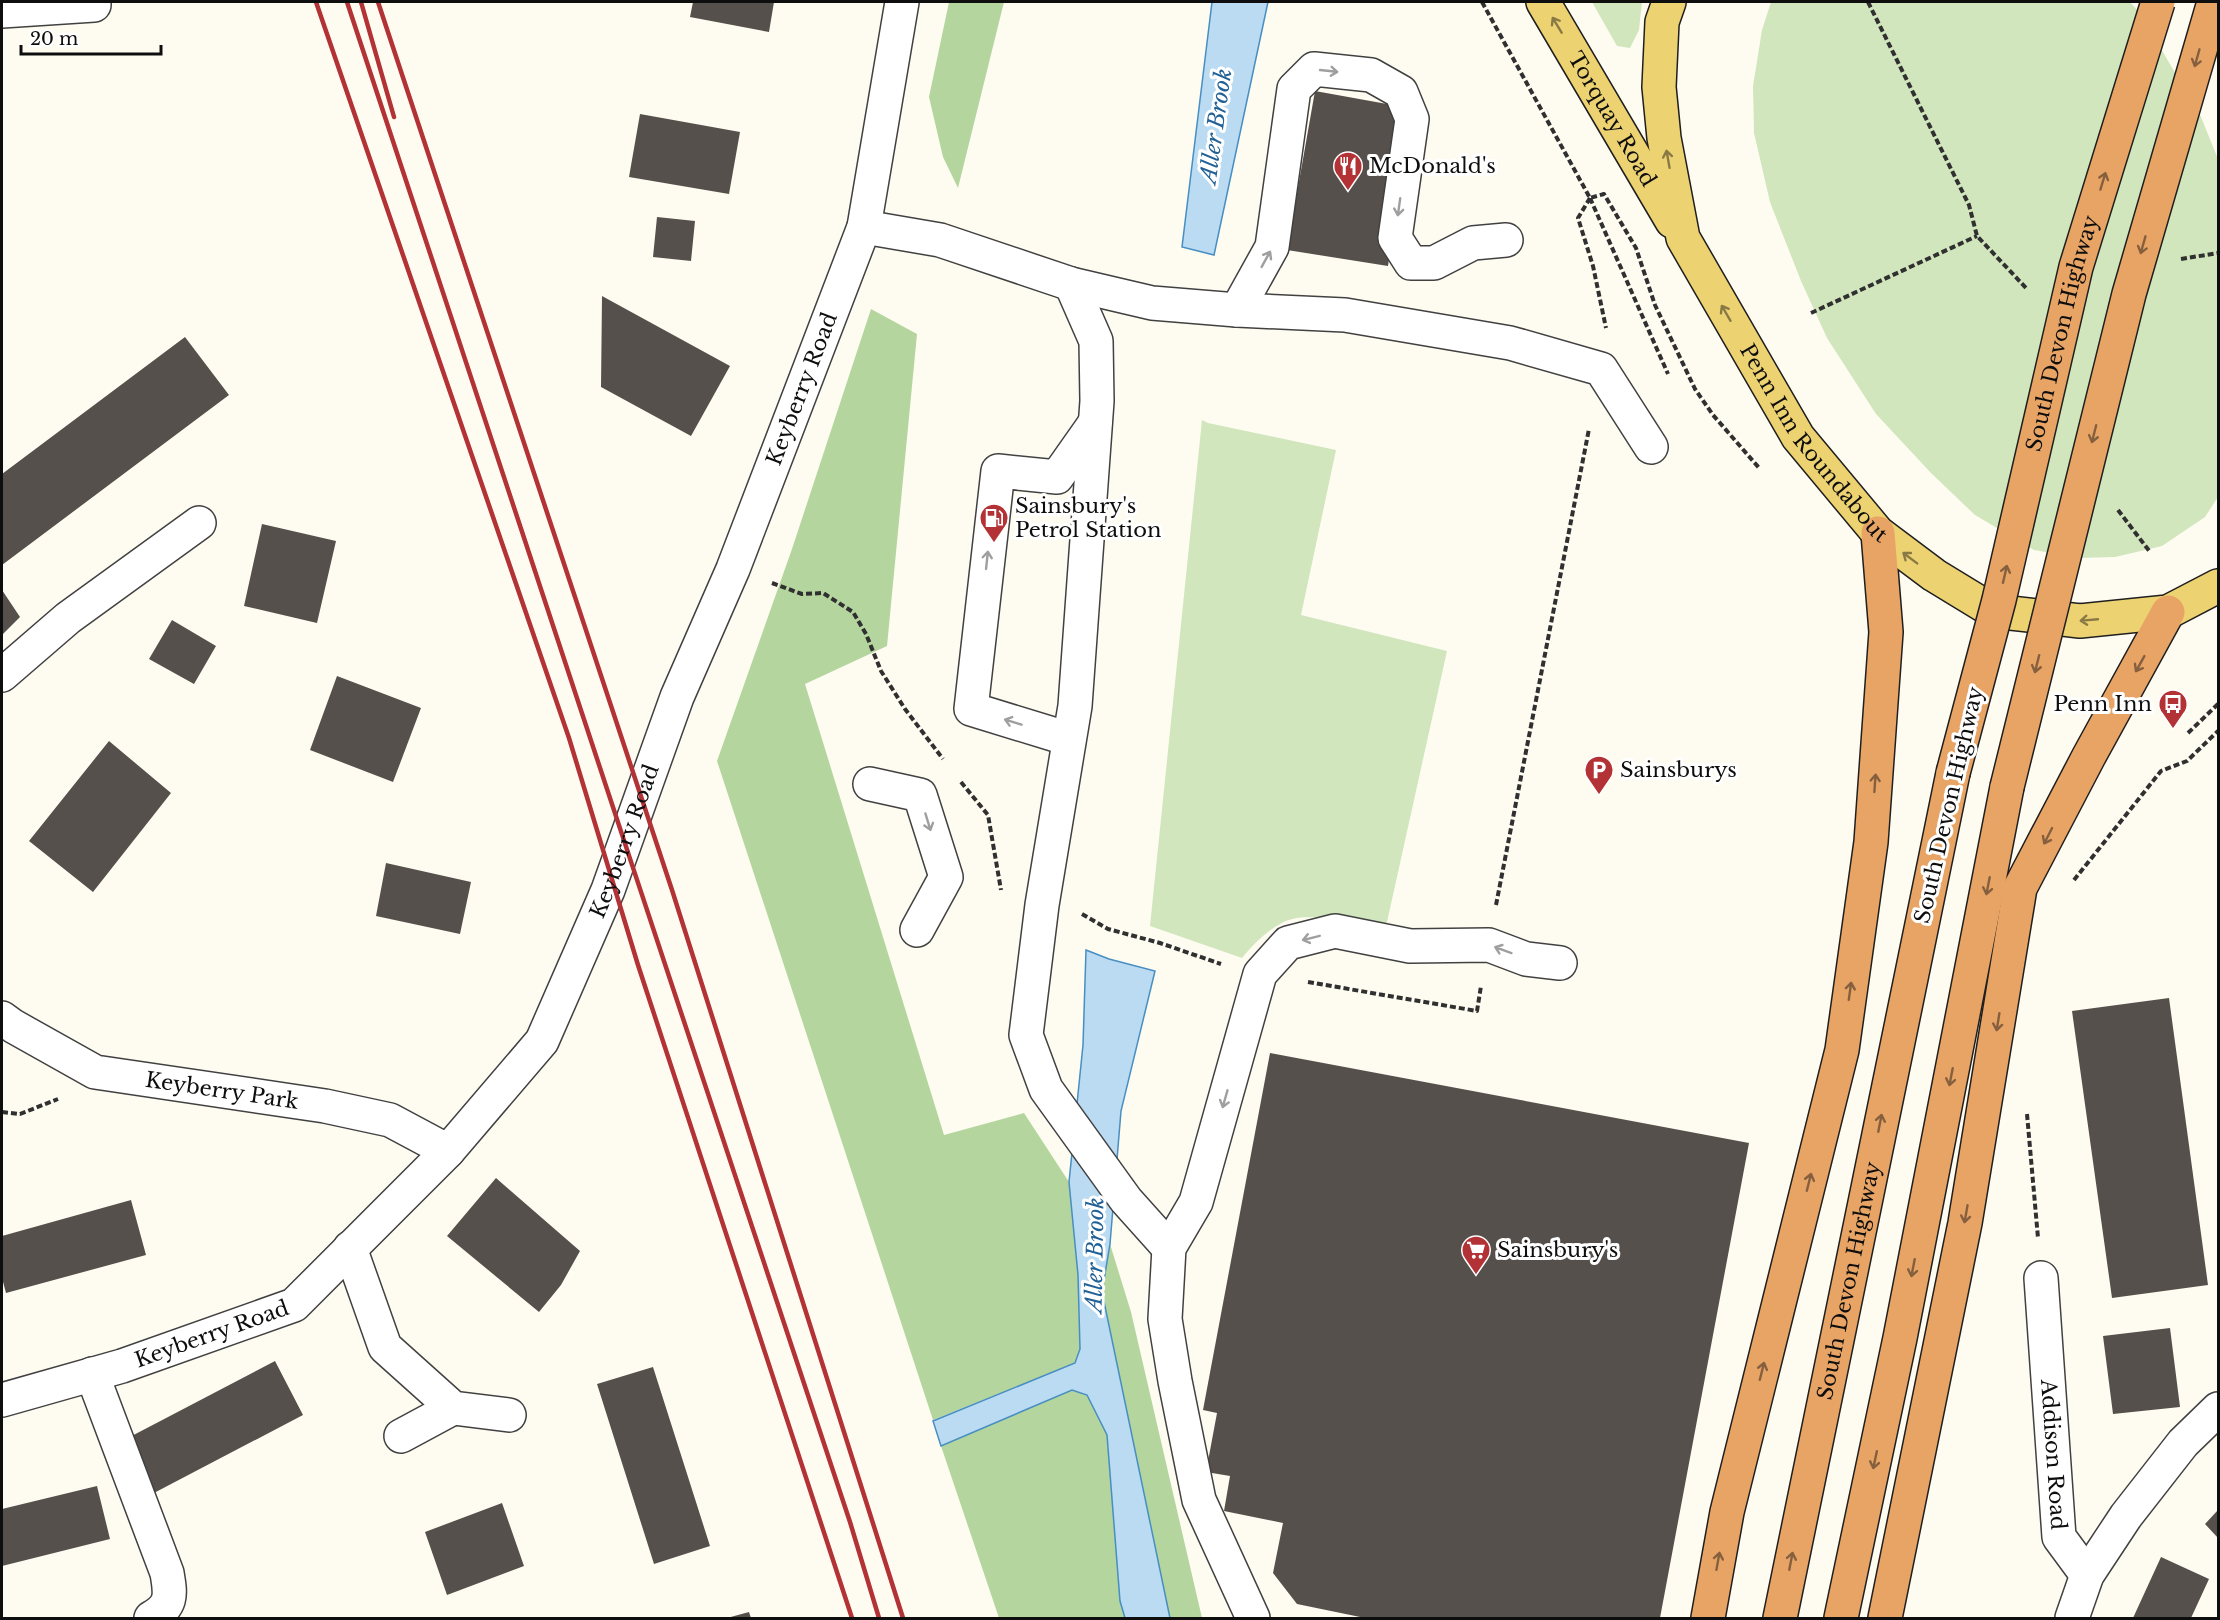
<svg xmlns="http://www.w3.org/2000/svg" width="2220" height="1620" font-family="'Libre Baskerville',serif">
<rect width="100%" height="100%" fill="#fefcf1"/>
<!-- green -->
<path fill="#d1e6bd" d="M1592,2H1642L1639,30L1630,48L1617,46Z
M1771,2H2130L2140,13L2201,117L2218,159V497L2205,517L2162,546L2115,557L2080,558L2034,550L1975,515L1931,473L1876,414L1827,338L1801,281L1770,202L1754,133L1753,86L1762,30Z
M1202,420L1208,423L1336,450L1301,615L1447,651L1385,931C1356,925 1306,908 1280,924C1264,933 1253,945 1242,958L1150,926Z"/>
<!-- forest -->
<path fill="#b5d59e" d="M949,2H1004L958,188L943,157L929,97Z
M871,309L917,334L887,646L805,684L944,1135L1024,1113L1069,1182L1078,1275L1080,1349L1075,1363L933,1420L717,761L792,549Z
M1110,1244L1131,1312L1202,1618H1170L1102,1292Z
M1072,1390L1087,1395L1107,1435L1120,1601L1125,1618H999L941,1446Z"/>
<!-- water -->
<path fill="#badbf1" stroke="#478ec2" stroke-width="1.5" d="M1212,2H1268L1214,255L1182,247Z
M1086,950L1109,959L1155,971L1121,1111L1110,1244L1102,1292L1170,1618H1125L1120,1601L1107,1435L1087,1395L1072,1390L941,1446L933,1421L1075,1363L1080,1349L1078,1275L1069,1182L1083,1045Z"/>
<!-- building -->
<path fill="#56504c" d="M693,2H774L769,32L690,17Z
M1315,91L1387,104L1407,132L1388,266L1287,250Z
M640,114L740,132L729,194L629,177Z
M657,217L695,221L691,261L653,257Z
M602,296L730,366L691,436L601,387Z
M185,337L229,395L2,565V474Z
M262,524L336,541L317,623L244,606Z
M2,590L20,617L2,635Z
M172,620L216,646L194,684L149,659Z
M337,676L421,708L393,782L310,750Z
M109,741L171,793L93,892L29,841Z
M386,863L471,882L460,934L376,916Z
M2169,998L2208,1285L2112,1298L2072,1011Z
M1270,1053L1749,1143L1660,1618H1365L1297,1604L1273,1573L1283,1523L1224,1511L1230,1476L1206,1472L1217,1413L1203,1410Z
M496,1178L580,1251L561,1285L539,1312L447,1236Z
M131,1200L146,1255L6,1293L2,1278V1236Z
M2170,1328L2180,1407L2113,1414L2103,1336Z
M275,1361L303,1415L152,1494L124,1440Z
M653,1367L710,1546L654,1564L597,1384Z
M97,1486L110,1539L2,1566V1509Z
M502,1503L524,1566L447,1595L425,1532Z
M2218,1510V1538L2205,1524Z
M2161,1557L2209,1579L2191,1618H2133Z
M749,1612L751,1618H727Z"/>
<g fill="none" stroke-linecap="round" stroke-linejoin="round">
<!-- minor casing -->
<g stroke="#414141" stroke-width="36">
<g id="minor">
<path d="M2,11L94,5"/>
<path d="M864,227L940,240L1071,284L1152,303L1237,310L1345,315L1510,343L1601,369L1651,447"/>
<path d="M1071,284L1096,341L1097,401L1075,706L1042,905L1026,1035L1046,1089L1126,1200L1169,1248"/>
<path d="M1237,310L1272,247L1294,89L1314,69L1371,75L1401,92L1412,119L1395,238L1411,263H1434L1473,243L1506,240"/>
<path d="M2,675L68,618L199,523"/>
<path d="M1069,739L971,709L998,471L1057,477L1095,423"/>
<path d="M870,784L920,795L946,877L917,930"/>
<path id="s1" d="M2,1018L13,1026L95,1072L325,1106L390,1120L448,1151"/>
<path d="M350,1248L385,1347L453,1408L509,1415"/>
<path id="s2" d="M2041,1278L2059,1537L2087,1575"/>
<path d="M92,1374L167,1573C171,1596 172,1606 151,1618"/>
<path id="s3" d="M2,1400L122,1366L294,1305L448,1151L542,1041L608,890L677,697L733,569L864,227L902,2"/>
<path d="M401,1436L453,1408"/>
<path d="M1253,1618L1199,1500L1175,1381L1165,1319L1169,1248L1196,1202L1260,974L1288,943L1335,931L1410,946L1489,945L1526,959L1560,963"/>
<path d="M2072,1618L2087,1575L2126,1516L2183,1443L2218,1409"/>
</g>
</g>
<!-- major casing -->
<g stroke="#1f1f1f" stroke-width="36">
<g id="major">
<path id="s4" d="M1543,2L1672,221"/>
<path id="s5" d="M1669,2L1662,22L1659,87L1664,138L1683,238L1798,437L1878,533L1934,575L1993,611L2080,621L2168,612L2218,586"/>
</g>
</g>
<!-- highway casing -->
<g stroke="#1f1f1f" stroke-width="36">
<g id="highway">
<path d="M1708,1618L1727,1512L1842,1050L1871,842L1886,632L1878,533"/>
<path id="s6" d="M1780,1618L1953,773"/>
<path d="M1841,1618L1900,1338L2007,787"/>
<path d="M1885,1618L1965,1223L2020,888L2089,756L2168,612"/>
</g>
</g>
<!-- path -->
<path stroke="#303030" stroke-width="4" stroke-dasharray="6 3" stroke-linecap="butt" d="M1482,2L1590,198L1604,194L1636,248L1655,305L1695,389L1713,415L1760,469
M1868,2L1969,205L1977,236L2027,289
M1590,198L1578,218L1593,266L1606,328
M1590,198L1668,374
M2181,259L2218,253
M1811,313L1977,236
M2118,510L2150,552
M772,583L802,594L823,593L853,612L866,634L881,671L905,709L943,759
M2188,733L2218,704
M961,782L988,815L1001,890
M2074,880L2161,771L2187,761L2218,731
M1496,905L1589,429
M1082,914L1108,929L1160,943L1221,964
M1308,982L1477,1011L1481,986
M2,1112L20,1114L58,1099
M2027,1114L2038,1238"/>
<!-- minor -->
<use href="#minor" stroke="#fff" stroke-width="33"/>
<!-- major -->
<use href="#major" stroke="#edd272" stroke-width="33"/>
<!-- highway -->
<use href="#highway" stroke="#e8a465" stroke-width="33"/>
<!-- rail -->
<path stroke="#b33235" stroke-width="4.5" d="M316,2L569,738L638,965L852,1618
M347,2C515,508 681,1016 850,1522L879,1618
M361,2L394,117
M378,2L672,890L903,1618"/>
<!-- highway-bridge casing -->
<g stroke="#1f1f1f" stroke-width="36" stroke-linecap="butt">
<g id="highway-bridge">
<path id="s7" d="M1953,773L1999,600L2076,267L2158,2"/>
<path d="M2007,787L2129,294L2214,2"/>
</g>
</g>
<!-- highway-bridge -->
<use href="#highway-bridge" stroke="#e8a465" stroke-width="33"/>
</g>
<!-- one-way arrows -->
<defs><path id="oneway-shaft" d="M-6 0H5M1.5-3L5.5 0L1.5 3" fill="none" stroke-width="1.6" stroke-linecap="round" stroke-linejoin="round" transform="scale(1.5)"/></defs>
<g stroke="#897a45">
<use href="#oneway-shaft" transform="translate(1557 25) rotate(-121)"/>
<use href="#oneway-shaft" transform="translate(1668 159) rotate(-100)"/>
<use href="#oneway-shaft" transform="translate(1726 313) rotate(-120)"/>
<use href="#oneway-shaft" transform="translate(1910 558) rotate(-143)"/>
<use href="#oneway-shaft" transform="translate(2089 620) rotate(175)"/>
</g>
<g stroke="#86603e">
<use href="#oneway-shaft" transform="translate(2197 58) rotate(106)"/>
<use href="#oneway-shaft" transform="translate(2103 181) rotate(-73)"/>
<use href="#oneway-shaft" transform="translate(2143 245) rotate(106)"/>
<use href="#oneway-shaft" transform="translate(2094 434) rotate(104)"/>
<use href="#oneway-shaft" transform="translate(2005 574) rotate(-77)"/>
<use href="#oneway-shaft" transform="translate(2037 664) rotate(104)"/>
<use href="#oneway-shaft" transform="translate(2140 664) rotate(119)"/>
<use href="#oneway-shaft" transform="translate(1875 783) rotate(-86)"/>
<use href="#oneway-shaft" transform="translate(2048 836) rotate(117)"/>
<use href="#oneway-shaft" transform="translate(1988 886) rotate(101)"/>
<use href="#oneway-shaft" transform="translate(1850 991) rotate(-82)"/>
<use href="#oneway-shaft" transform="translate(1998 1022) rotate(99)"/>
<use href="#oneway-shaft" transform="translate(1951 1077) rotate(101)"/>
<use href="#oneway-shaft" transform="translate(1880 1123) rotate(-79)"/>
<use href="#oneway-shaft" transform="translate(1809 1182) rotate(-76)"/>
<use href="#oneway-shaft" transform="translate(1966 1214) rotate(100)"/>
<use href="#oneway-shaft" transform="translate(1913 1268) rotate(101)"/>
<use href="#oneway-shaft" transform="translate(1762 1371) rotate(-76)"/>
<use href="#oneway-shaft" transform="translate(1875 1460) rotate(102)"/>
<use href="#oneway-shaft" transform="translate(1718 1561) rotate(-80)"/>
<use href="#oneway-shaft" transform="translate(1791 1561) rotate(-79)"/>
</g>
<g stroke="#9f9f9f">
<use href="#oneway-shaft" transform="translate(1329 71) rotate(6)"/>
<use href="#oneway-shaft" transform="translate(1399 207) rotate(98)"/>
<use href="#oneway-shaft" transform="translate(1266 259) rotate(-61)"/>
<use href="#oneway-shaft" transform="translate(987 560) rotate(-84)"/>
<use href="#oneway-shaft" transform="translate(1013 722) rotate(-163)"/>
<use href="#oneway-shaft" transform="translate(928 822) rotate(73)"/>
<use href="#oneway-shaft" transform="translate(1311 938) rotate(166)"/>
<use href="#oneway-shaft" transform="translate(1503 950) rotate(-160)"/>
<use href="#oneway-shaft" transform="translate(1225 1099) rotate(106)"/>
</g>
<!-- icons -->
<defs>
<g id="restaurant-pin" transform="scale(1.5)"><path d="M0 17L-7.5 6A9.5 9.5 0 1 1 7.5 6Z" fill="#b33235" stroke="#fff"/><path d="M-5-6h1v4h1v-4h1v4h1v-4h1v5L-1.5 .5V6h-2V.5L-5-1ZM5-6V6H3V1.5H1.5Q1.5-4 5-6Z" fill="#fff"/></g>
<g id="fuel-pin" transform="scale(1.5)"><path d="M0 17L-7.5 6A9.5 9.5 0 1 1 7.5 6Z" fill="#b33235" stroke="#fff"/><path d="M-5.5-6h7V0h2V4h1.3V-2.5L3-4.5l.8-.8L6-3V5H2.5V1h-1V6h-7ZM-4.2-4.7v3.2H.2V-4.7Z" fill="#fff"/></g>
<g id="bus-pin" transform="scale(1.5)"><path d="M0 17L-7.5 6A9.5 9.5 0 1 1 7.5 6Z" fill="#b33235" stroke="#fff"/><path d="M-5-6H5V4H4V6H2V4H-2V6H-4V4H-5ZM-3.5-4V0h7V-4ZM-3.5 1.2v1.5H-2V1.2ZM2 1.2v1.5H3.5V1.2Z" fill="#fff"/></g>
<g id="parking-pin" transform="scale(1.5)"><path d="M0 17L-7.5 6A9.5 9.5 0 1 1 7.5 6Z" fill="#b33235" stroke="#fff"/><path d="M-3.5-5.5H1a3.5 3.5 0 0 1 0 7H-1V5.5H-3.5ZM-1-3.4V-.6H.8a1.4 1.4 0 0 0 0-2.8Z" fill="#fff"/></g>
<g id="supermarket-pin" transform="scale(1.5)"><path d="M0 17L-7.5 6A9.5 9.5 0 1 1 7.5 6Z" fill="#b33235" stroke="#fff"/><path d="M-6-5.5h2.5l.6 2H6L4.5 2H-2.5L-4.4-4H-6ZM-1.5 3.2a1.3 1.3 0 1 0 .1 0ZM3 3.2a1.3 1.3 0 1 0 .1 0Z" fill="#fff"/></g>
</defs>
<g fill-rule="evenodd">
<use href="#restaurant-pin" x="1348" y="166"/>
<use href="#fuel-pin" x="994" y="518"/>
<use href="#bus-pin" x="2173" y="704"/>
<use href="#parking-pin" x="1599" y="770"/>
<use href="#supermarket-pin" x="1476" y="1250"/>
</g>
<g text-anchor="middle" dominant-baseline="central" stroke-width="6" stroke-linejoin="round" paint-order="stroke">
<!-- street labels -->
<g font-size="21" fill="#0e0e0e" stroke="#fff">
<text stroke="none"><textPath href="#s4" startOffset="136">Torquay Road</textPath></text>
<text stroke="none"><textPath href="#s7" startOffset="453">South Devon Highway</textPath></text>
<text stroke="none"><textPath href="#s3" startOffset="1372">Keyberry Road</textPath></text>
<text stroke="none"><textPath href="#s5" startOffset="483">Penn Inn Roundabout</textPath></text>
<text transform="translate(1949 805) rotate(-77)">South Devon Highway</text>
<text stroke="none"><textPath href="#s3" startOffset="886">Keyberry Road</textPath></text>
<text stroke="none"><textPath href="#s1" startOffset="236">Keyberry Park</textPath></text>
<text stroke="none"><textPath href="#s6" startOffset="344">South Devon Highway</textPath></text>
<text stroke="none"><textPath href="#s3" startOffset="220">Keyberry Road</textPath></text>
<text stroke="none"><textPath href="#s2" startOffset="177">Addison Road</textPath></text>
</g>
<!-- poi labels -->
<g font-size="21" fill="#0e0e0e" stroke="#fff" text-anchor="start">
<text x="1369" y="166">McDonald's</text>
<text x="1015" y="506">Sainsbury's<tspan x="1015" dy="24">Petrol Station</tspan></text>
<text x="2152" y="704" text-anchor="end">Penn Inn</text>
<text x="1620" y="770">Sainsburys</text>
<text x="1497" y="1250">Sainsbury's</text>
</g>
<!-- water labels -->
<g font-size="22" font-style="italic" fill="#226196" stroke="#fff">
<text transform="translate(1216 126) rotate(-82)">Aller Brook</text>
<text transform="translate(1095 1255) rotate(-89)">Aller Brook</text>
</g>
</g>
<!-- border -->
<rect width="2220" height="1620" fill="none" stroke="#0e0e0e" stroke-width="6"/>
<!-- scale -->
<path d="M21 45v9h140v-9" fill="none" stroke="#0e0e0e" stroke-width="3"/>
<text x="30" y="45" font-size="18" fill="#0e0e0e" stroke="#ffffff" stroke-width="4.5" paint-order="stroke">20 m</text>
</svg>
